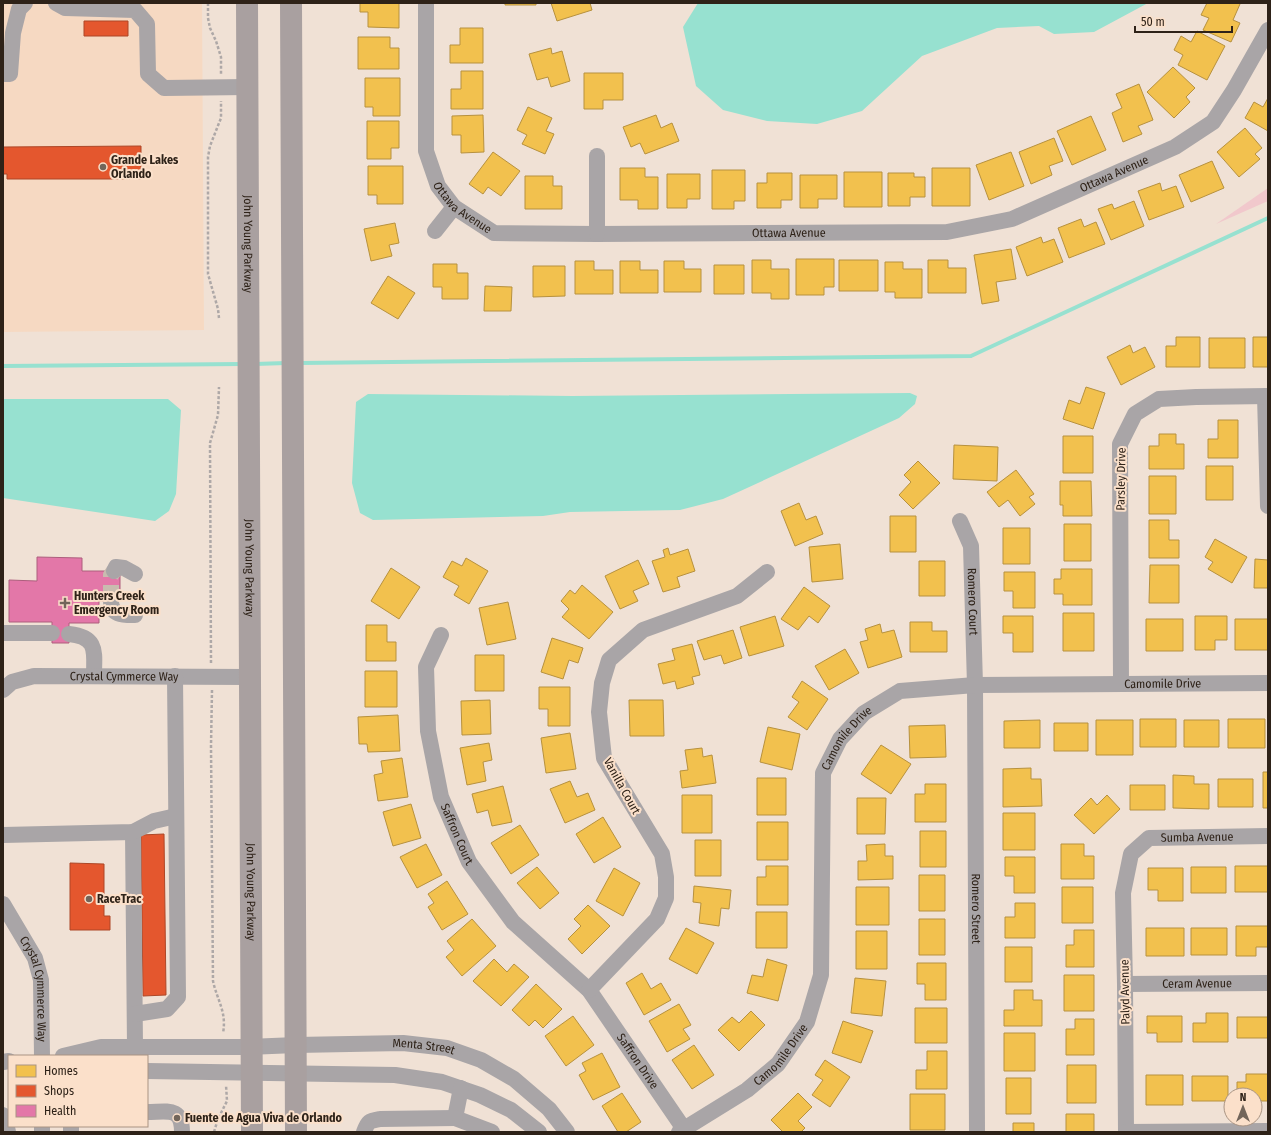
<svg xmlns="http://www.w3.org/2000/svg" width="1271" height="1135" font-family="'Fira Sans Condensed',sans-serif">
<rect width="100%" height="100%" fill="#f0e1d5"/>
<!-- built -->
<path fill="#f6d9c2" d="M3,3H202L204,330L3,332Z"/>
<!-- green -->
<path fill="#f1c8cc" d="M1268,188V201L1216,224Z"/>
<!-- water -->
<path fill="#97e1d0" d="M698,3H1148L1094,32L1054,34L1039,26L997,28L922,56L862,111L817,124L767,121L723,110L696,86L683,27Z
M910,393L917,396L915,404L899,418L723,499L680,510L570,512L543,516L373,520L360,513L352,483L356,402L368,394L572,396Z
M3,399H168L181,410L176,494L169,511L155,521L3,498Z"/>
<!-- homes -->
<path fill="#f2c14e" stroke="#b7913e" d="M360,3H399V28L368,27V12H360Z
M505,3H536V5H505Z
M551,3H590L592,10L557,21Z
M1207,3H1238L1240,4L1233,20L1240,23L1231,42L1203,30L1209,18L1201,15Z
M460,28H483V63H450V45H460Z
M1197,31L1225,46L1207,80L1178,65L1183,55L1174,50L1181,36L1191,42Z
M358,37H390V48H399V69H358Z
M551,48L552,54L562,51L570,81L551,87L548,77L537,80L529,54Z
M1173,67L1195,88L1186,97L1190,102L1174,118L1147,92Z
M461,71H483V109H451V89H461Z
M584,73H623V100H603V109H584Z
M365,78H400V116H373V107H365Z
M1139,84L1153,120L1138,126L1142,134L1123,142L1112,113L1122,108L1116,94Z
M1268,98V131L1245,118L1254,102L1263,107Z
M528,107L552,118L546,131L554,134L545,154L522,144L527,135L517,130Z
M483,115L484,152L461,153V135H452V116Z
M656,115L661,128L672,123L679,141L645,154L640,143L631,147L623,127Z
M1091,116L1106,150L1072,165L1057,131Z
M367,121H399V148H391V159H367Z
M1245,128L1262,148L1255,154L1260,159L1239,177L1217,152Z
M1054,138L1063,161L1049,166L1052,175L1031,184L1019,152Z
M493,152L520,171L501,196L488,187L483,194L469,184Z
M1011,152L1024,186L989,200L976,165Z
M1212,161L1224,188L1191,202L1179,175Z
M368,166H403V204H377V195H368Z
M620,168H645V177H658V209H638V200H620Z
M932,168H970V206H932Z
M712,170H745V201H734V209H712Z
M844,172H882V207H844Z
M767,173H792V200H781V208H757V183H767Z
M888,173H914V177H925V197H910V206H888Z
M667,174H700V199H687V208H667Z
M800,175H837V199H818V208H800Z
M525,176H553V186H562V209H525Z
M1160,183L1162,191L1176,186L1184,207L1149,220L1138,191Z
M1134,201L1144,226L1111,240L1098,209L1112,204L1114,209Z
M1081,219L1084,227L1096,222L1105,244L1069,258L1058,228Z
M395,223L399,243L389,245L392,256L371,261L364,229Z
M1041,237L1043,243L1054,239L1063,262L1027,276L1016,247Z
M1011,249L1016,279L996,282L999,301L982,304L974,255Z
M796,259H834V287H824V295H796Z
M752,260H771V269H789V299H771V293H752Z
M839,260H878V291H839Z
M928,260H948V268H966V293H928Z
M575,261H594V270H613V294H575Z
M620,261H640V270H658V293H620Z
M664,261H684V269H701V292H664Z
M885,262H903V269H922V298H895V292H885Z
M433,264H457V273H468V299H442V287H433Z
M714,265H744V294H714Z
M533,266H565V296L533,297Z
M388,276L415,293L398,319L371,303Z
M485,286L512,287L511,311H484Z
M1176,337H1200V367H1166V346H1176Z
M1253,337H1268V367H1253Z
M1209,338H1245V368H1209Z
M1130,345L1133,353L1145,347L1155,367L1121,385L1107,357Z
M1086,387L1105,393L1093,429L1063,419L1069,400L1080,404Z
M1218,420H1238V458H1208V439H1218Z
M1159,434H1176V444H1184V469H1149V446H1159Z
M1063,436H1093V473H1063Z
M954,445L998,447L997,481L953,479Z
M918,461L940,483L913,509L899,495L911,482L904,475Z
M1206,466H1233V500H1206Z
M1016,470L1034,494L1029,497L1035,504L1020,516L1008,500L999,507L987,492Z
M1149,476H1176V514H1149Z
M1060,481H1091L1092,516H1063V505H1060Z
M799,503L806,520L816,516L823,534L795,546L781,511Z
M890,516H916V552H890Z
M1149,520H1169V540H1179V558H1149Z
M1064,524H1091V561H1064Z
M1003,528H1030V564H1003Z
M1215,539L1247,557L1232,583L1208,569L1213,562L1205,557Z
M840,544L843,579L812,582L809,547Z
M668,548L670,555L688,549L695,571L677,577L680,587L663,592L652,561L665,557L663,550Z
M466,558L488,571L469,604L454,595L459,586L443,577L452,561L462,566Z
M1255,559L1268,560V588H1254Z
M638,560L649,584L633,591L638,601L620,609L605,576Z
M919,561H945V596H919Z
M1150,565H1179V603H1149Z
M391,568L420,587L399,619L371,601Z
M1061,569H1092V605H1063V594H1054V579H1061Z
M1004,572H1035V608H1013V591H1004Z
M582,585L613,612L589,639L562,617L569,609L561,601L570,590L575,594Z
M804,587L830,606L818,623L809,616L798,630L781,619Z
M508,602L516,639L487,645L479,608Z
M1063,613H1094V651H1063Z
M775,616L784,646L749,656L740,627Z
M1003,616H1033V652H1013V633H1003Z
M1195,616H1227V640H1215V650H1195Z
M1146,619H1183V651H1146Z
M1235,619H1268V650H1235Z
M910,622H932V631H947V652H910Z
M880,624L882,633L894,630L902,657L868,668L860,642L868,640L865,629Z
M366,625H387V642H396V661H366Z
M733,630L742,658L724,664L721,655L704,660L697,641Z
M552,638L583,648L578,663L569,660L563,679L541,672Z
M692,644L700,675L692,677L694,684L677,689L675,681L663,684L658,664L675,660L672,649Z
M845,649L859,673L829,690L815,666Z
M475,655H504V691H475Z
M365,671H397V707H365Z
M802,681L828,699L807,730L788,717L799,702L792,697Z
M539,687H570V726H548V709H539Z
M490,700L491,734L462,735L461,701Z
M629,700H663L664,736H630Z
M398,715L400,751L368,752L367,744H359L358,717Z
M1140,719H1176V747H1140Z
M1228,719H1265V748H1228Z
M1040,720V748H1004V721Z
M1096,720H1133V755H1096Z
M1184,720H1219V747H1184Z
M1054,723H1088V751H1054Z
M945,725L946,757L910,758L909,726Z
M768,727L800,734L792,770L760,762Z
M570,733L576,769L546,773L541,738Z
M489,743L492,760L483,762L486,781L467,785L460,748Z
M881,745L911,764L891,794L861,774Z
M702,748L703,757L712,755L716,783L682,788L680,771L688,770L685,750Z
M402,758L408,797L378,801L374,775L383,773L381,761Z
M1031,768V779H1041L1042,806L1003,807V769Z
M1263,772H1268V808H1263Z
M1173,775L1194,776V784H1209V809L1173,808Z
M757,778H786V815H757Z
M1218,779H1253V807H1218Z
M570,781L577,797L588,793L595,810L565,823L550,789Z
M925,784H946V822H915V794H925Z
M1130,785H1165V810H1130Z
M503,786L512,822L492,826L488,810L477,813L472,794Z
M682,795H712V833H682Z
M1107,795L1120,809L1094,834L1074,815L1091,798L1097,805Z
M857,798H886L885,834H857Z
M411,804L421,838L393,846L383,812Z
M1003,813H1035V850H1003Z
M603,817L621,847L594,863L576,834Z
M757,822H788V860H757Z
M520,825L539,855L511,874L491,843Z
M920,831H946V867H920Z
M695,840H721V876H695Z
M426,844L442,875L417,888L400,857Z
M885,844V856H893V879L858,880V861H867L866,845Z
M1061,844H1084V856H1094V879H1061Z
M1005,857H1035V893H1014V876H1005Z
M766,866H788V905H757V877H766Z
M1235,866H1268V892H1235Z
M537,867L559,893L540,909L517,883Z
M1191,867H1226V893H1191Z
M614,868L640,883L623,916L596,901Z
M1148,868H1183V901H1158V890H1148Z
M919,875H945V911H919Z
M447,881L468,914L442,930L428,907L434,903L428,894Z
M694,886L731,890L729,909L721,908L719,926L699,923L701,903L693,902Z
M856,887H889V925H856Z
M1062,887H1093V923H1062Z
M1015,903H1035V938H1005V917H1015Z
M588,905L610,926L582,954L568,939L581,926L574,919Z
M756,912H787V948H756Z
M472,919L496,946L462,976L446,957L454,950L447,941Z
M919,919H945V955H919Z
M1236,926H1268V947H1256V956H1236Z
M686,928L714,943L697,974L669,959Z
M1146,928H1184V956H1146Z
M1191,928H1227V955H1191Z
M1074,930H1094V967H1066V945H1074Z
M856,931H887V969H856Z
M1005,947H1032V982H1005Z
M494,959L507,972L514,964L529,977L501,1006L473,981Z
M767,959L787,965L778,1001L747,993L752,975L763,977Z
M917,963H946V1000H925V984H917Z
M642,973L651,989L661,983L671,1000L644,1015L626,983Z
M1064,975H1094V1011H1064Z
M855,978L886,981L882,1016L851,1013Z
M536,984L562,1009L543,1028L535,1020L529,1026L512,1010Z
M1014,990H1033V1000H1042V1026H1004V1010H1014Z
M679,1004L691,1025L683,1029L690,1039L667,1052L649,1021Z
M915,1008H947V1043H915Z
M751,1011L765,1025L739,1051L718,1030L732,1017L739,1023Z
M1206,1013H1228V1042H1193V1023H1206Z
M573,1016L594,1045L566,1066L545,1036Z
M1147,1016H1182V1042H1157V1033H1147Z
M1237,1017H1268V1038H1237Z
M1075,1019H1094V1055H1066V1029H1075Z
M843,1021L873,1031L861,1063L832,1053Z
M1004,1033H1035V1071H1004Z
M694,1045L714,1075L692,1089L672,1060Z
M927,1051H947V1089H916V1070H927Z
M602,1053L620,1087L593,1100L579,1075L586,1071L582,1063Z
M825,1060L850,1077L830,1107L812,1095L823,1080L815,1075Z
M1067,1065H1096V1103H1067Z
M1246,1074H1268V1101H1255V1095H1237V1082H1246Z
M1146,1075H1183V1105H1146Z
M1192,1076H1228V1101H1192Z
M1006,1078H1031V1114H1006Z
M622,1093L641,1122L626,1132H618L602,1106Z
M798,1093L812,1107L798,1121L805,1128L801,1132H783L771,1120Z
M910,1094H945V1130H910Z
M1066,1114H1094V1132H1066Z
M1013,1123H1034V1132H1013Z"/>
<!-- shops -->
<path fill="#e4572e" stroke="#ad4727" d="M84,21H128V36H84Z
M141,146V179H7V174H3V147Z
M164,834L166,995L143,996L141,835Z
M70,863L104,864V916H110V930H70Z"/>
<!-- health -->
<path fill="#e377a8" stroke="#ad5e7d" d="M37,557L82,558V571H120V601H99V623H69V643H52V622H9V580L37,581Z"/>
<g fill="none" stroke-linecap="round" stroke-linejoin="round">
<!-- stream -->
<path stroke="#97e1d0" stroke-width="4" d="M299,363L971,356L1268,218
M255,364L286,363
M3,366L242,364"/>
<!-- minor-tunnel -->
<path stroke="#c9bbaf" stroke-width="16" stroke-dasharray="16 8" stroke-linecap="butt" d="M111,601V575L114,571"/>
<!-- path -->
<path stroke="#aea8a7" stroke-width="2.5" stroke-dasharray="3 2" stroke-linecap="butt" d="M208,3V18L210,28L216,41L221,57V74
M219,318L218,309L208,274V157L210,146L221,118V101
M211,663L210,443L218,415L219,387
M212,690L211,746L213,981C217,1000 227,1012 223,1033
M214,1132L218,1119L227,1101L226,1085"/>
<!-- minor -->
<g stroke="#a9a5a7" stroke-width="16">
<path d="M56,3L65,8L135,10L147,24L148,74L164,88L247,87"/>
<path id="s1" d="M426,3V151L438,186L454,207L494,233L597,234L947,232L1012,219L1175,147L1213,122L1234,90L1268,30"/>
<path d="M3,74H10L13,33L19,9L25,3"/>
<path d="M597,156V234"/>
<path d="M435,231L454,207"/>
<path d="M1265,396L1268,506"/>
<path id="s2" d="M960,521L971,546L975,685L977,1132"/>
<path d="M114,571L116,567L124,568L135,574"/>
<path d="M111,601C111,616 124,615 135,615"/>
<path d="M3,633H52"/>
<path d="M69,634C99,637 94,653 94,676"/>
<path id="s3" d="M441,635L426,667L428,731L441,797L469,862L513,922L589,990L686,1132"/>
<path d="M1121,684L1120,444L1135,414L1159,399L1196,397L1268,396"/>
<path id="s4" d="M3,690L12,682L34,676L249,677"/>
<path d="M133,832L135,1047"/>
<path d="M3,835L133,832L154,821L176,816"/>
<path id="s5" d="M3,904L35,958L41,980L42,1056"/>
<path id="s6" d="M1125,984L1268,983"/>
<path d="M589,990L657,919L666,898V877L662,854L604,758L599,712L602,683L609,660L643,630L737,596L767,572"/>
<path d="M135,1014L167,1009L178,997L175,676"/>
<path id="s7" d="M63,1056L101,1047H251L296,1045L403,1043L447,1048L481,1060L514,1079L549,1109L567,1132"/>
<path d="M3,1062L9,1061"/>
<path d="M147,1071L395,1075L442,1082L480,1095L511,1110L539,1132"/>
<path d="M461,1088L455,1118L492,1132"/>
<path d="M147,1112C167,1112 182,1106 182,1132"/>
<path d="M3,1115L5,1118L8,1132"/>
<path d="M42,1126V1132"/>
<path d="M71,1132V1126"/>
<path d="M364,1132C368,1121 369,1121 380,1119L455,1118"/>
<path id="s8" d="M679,1132L747,1090L778,1064L807,1022L821,975L823,773L840,739L864,713L900,691L975,685L1268,683"/>
<path id="s9" d="M1126,1132L1125,984L1123,893L1131,854L1149,838L1268,836"/>
<path d="M1126,1132L1268,1131"/>
</g>
<!-- highway -->
<g stroke="#a9a0a0" stroke-width="22">
<path id="s10" d="M247,3L252,1132"/>
<path d="M291,3L296,1132"/>
</g>
</g>
<!-- markers -->
<g fill="#72655a" stroke="#fbe0ca" stroke-width="1.5">
<circle cx="103" cy="167" r="4"/>
<path d="M63 597h4v4h4v4h-4v4h-4v-4h-4v-4h4z"/>
<circle cx="89" cy="899" r="4"/>
<circle cx="177" cy="1118" r="4"/>
</g>
<g text-anchor="middle" dominant-baseline="central" stroke-width="4" stroke-linejoin="round" paint-order="stroke">
<!-- poi labels -->
<g font-size="12" font-weight="bold" fill="#2e2218" stroke="#fbe0ca" text-anchor="start">
<text x="111" y="160">Grande Lakes<tspan x="111" dy="14">Orlando</tspan></text>
<text x="74" y="596">Hunters Creek<tspan x="74" dy="14">Emergency Room</tspan></text>
<text x="97" y="899">RaceTrac</text>
<text x="185" y="1118">Fuente de Agua Viva de Orlando</text>
</g>
<!-- street labels -->
<g font-size="12" fill="#2e2218" stroke="#fbe0ca">
<text stroke="none"><textPath href="#s1" startOffset="890">Ottawa Avenue</textPath></text>
<text stroke="none"><textPath href="#s1" startOffset="218">Ottawa Avenue</textPath></text>
<text stroke="none"><textPath href="#s1" startOffset="554">Ottawa Avenue</textPath></text>
<text stroke="none"><textPath href="#s10" startOffset="241">John Young Parkway</textPath></text>
<text transform="translate(1121 479) rotate(-89)">Parsley Drive</text>
<text stroke="none"><textPath href="#s10" startOffset="565">John Young Parkway</textPath></text>
<text stroke="none"><textPath href="#s2" startOffset="83">Romero Court</textPath></text>
<text stroke="none"><textPath href="#s4" startOffset="125">Crystal Cymmerce Way</textPath></text>
<text stroke="none"><textPath href="#s8" startOffset="801">Camomile Drive</textPath></text>
<text stroke="none"><textPath href="#s8" startOffset="465">Camomile Drive</textPath></text>
<text transform="translate(622 786) rotate(61)">Vanilla Court</text>
<text stroke="none"><textPath href="#s3" startOffset="207">Saffron Court</textPath></text>
<text stroke="none"><textPath href="#s9" startOffset="351">Sumba Avenue</textPath></text>
<text stroke="none"><textPath href="#s10" startOffset="889">John Young Parkway</textPath></text>
<text stroke="none"><textPath href="#s2" startOffset="390">Romero Street</textPath></text>
<text stroke="none"><textPath href="#s6" startOffset="72">Ceram Avenue</textPath></text>
<text stroke="none"><textPath href="#s5" startOffset="93">Crystal Cymmerce Way</textPath></text>
<text transform="translate(1125 992) rotate(-91)">Palyd Avenue</text>
<text stroke="none"><textPath href="#s7" startOffset="362">Menta Street</textPath></text>
<text stroke="none"><textPath href="#s8" startOffset="129">Camomile Drive</textPath></text>
<text stroke="none"><textPath href="#s3" startOffset="500">Saffron Drive</textPath></text>
</g>
</g>
<!-- border -->
<rect width="1271" height="1135" fill="none" stroke="#2e2218" stroke-width="8"/>
<!-- legend -->
<rect x="8" y="1055" width="140" height="72" fill="#fbe0ca" stroke="#a99483"/>
<rect x="16" y="1065" width="20" height="12" fill="#f2c14e" stroke="#a99483"/>
<text x="44" y="1075" font-size="12" fill="#2e2218">Homes</text>
<rect x="16" y="1085" width="20" height="12" fill="#e4572e" stroke="#a99483"/>
<text x="44" y="1095" font-size="12" fill="#2e2218">Shops</text>
<rect x="16" y="1105" width="20" height="12" fill="#e377a8" stroke="#a99483"/>
<text x="44" y="1115" font-size="12" fill="#2e2218">Health</text>
<!-- north arrow -->
<g transform="translate(1243 1107)"><circle r="19" fill="#fbe0ca" stroke="#a99483"/>
<path d="M0-3L7 15L0 10L-7 15Z" fill="#72655a"/>
<text y="-6" font-size="11" font-weight="bold" text-anchor="middle" fill="#2e2218">N</text>
</g>
<!-- scale -->
<path d="M1135 26v6h97v-6" fill="none" stroke="#2e2218" stroke-width="2"/>
<text x="1141" y="26" font-size="12" fill="#2e2218" stroke="#fbe0ca" stroke-width="3" paint-order="stroke">50 m</text>
</svg>
